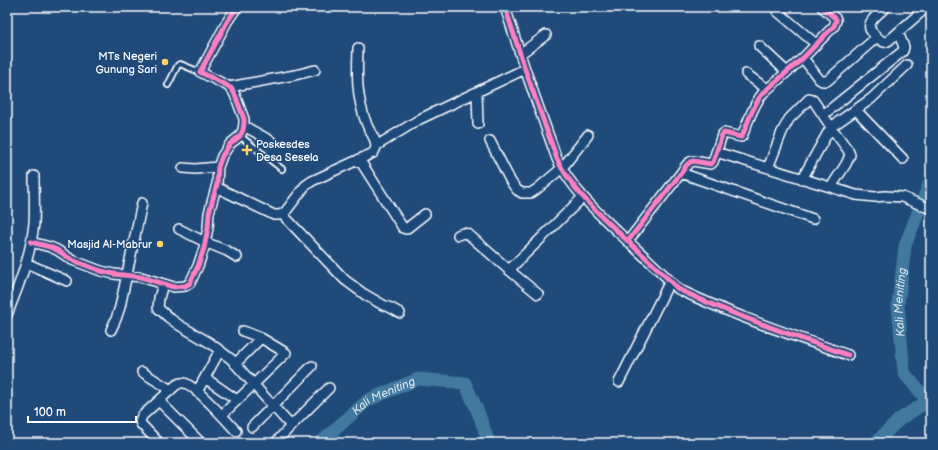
<svg xmlns="http://www.w3.org/2000/svg" width="938" height="450" font-family="'Balsamiq Sans',sans-serif">
<rect width="100%" height="100%" fill="#1f4a7a"/>
<filter id="ink" filterUnits="userSpaceOnUse"><feTurbulence type="fractalNoise" baseFrequency=".025" numOctaves="2"/><feDisplacementMap in="SourceGraphic" scale="8" xChannelSelector="R" yChannelSelector="G"/><feConvolveMatrix kernelMatrix="1 2 1 2 8 2 1 2 1" color-interpolation-filters="sRGB"/></filter>
<g filter="url(#ink)">
<g fill="none" stroke-linecap="round" stroke-linejoin="round">
<!-- river -->
<g stroke="#42799e" stroke-width="13">
<path id="s1" d="M320,443L368,400L418,379L465,383L478,412L489,443"/>
<path id="s2" d="M875,443L900,419L928,401L904,373L898,305L905,246L931,179"/>
</g>
<!-- service casing -->
<g stroke="#fff" stroke-width="8">
<path id="service" d="M168,85L178,65L180,64L200,72
M240,136L282,169"/>
</g>
<!-- minor casing -->
<g stroke="#fff" stroke-width="12">
<path id="minor" d="M505,7L525,69L557,159C571,188 595,210 618,232C638,251 659,269 678,289L682,291C735,316 792,335 848,355
M777,11L816,44
M894,36L904,27L927,7
M759,46L787,72
M520,54L546,35
M803,58L819,79L822,81H827L877,37
M746,74L767,89
M229,87L295,75L315,70
M477,92L478,124
M856,110L903,159
M823,115L903,51L904,47L900,37C891,33 893,40 886,42C883,43 881,40 878,38C875,35 871,32 870,29C867,21 881,12 886,7
M244,126L271,141
M490,141L511,182L517,190L522,193H531L537,189L562,168L588,135
M376,146L420,119L525,69
M716,152L856,195L875,197L885,196L902,197L931,209
M359,159L403,228L406,229L425,214
M183,168L195,169L218,167
M768,168L782,132L789,119L809,99L813,100L831,127L848,150L850,155L846,164L831,187
M681,173L813,219
M802,179L831,127L871,99L907,65
M216,187L274,215H279L282,214L286,211L305,186L312,181L373,153C381,144 370,133 367,125C356,97 357,76 358,48
M282,214L345,280L364,294L383,305L391,308L400,313
M179,229L205,242L227,251L237,257
M458,235L463,233L468,234L509,270
M628,241L681,173C684,169 687,162 693,161L711,164L713,162L722,135L724,133L741,137L742,136C749,121 752,106 763,93L803,58L834,26L836,21V19L822,7
M31,242L50,247L57,250L72,260L101,271L114,274L141,277L174,287L185,286L190,283L198,266L204,248L208,228L209,213L217,184L218,167L222,156L230,144L240,136L243,130L244,123V119L235,95L232,89L226,85L200,72L227,22L237,7
M26,263L67,281
M163,284L159,298L158,308L168,317L179,325L210,343L231,359L263,395L291,426L329,388
M538,294L509,270L583,197
M7,315C19,285 31,255 34,223C35,207 34,191 34,176
M111,330L116,319L120,307L142,203
M235,364L261,338
M142,372L171,390
M205,378L237,400
M619,382L670,281
M197,392L220,350
M159,401L201,443
M222,415L286,353L261,338L243,331
M252,427L312,366
M159,443L141,424L140,421L142,416L175,386C178,384 180,382 184,383C194,384 228,422 236,431
M275,443L291,426"/>
</g>
<!-- service -->
<use href="#service" stroke="#1f4a7a" stroke-width="4.5"/>
<!-- minor -->
<use href="#minor" stroke="#1f4a7a" stroke-width="9"/>
<!-- cycleway casing -->
<g stroke="#1f4a7a" stroke-width="8">
<path id="cycleway" d="M505,7L525,69L557,159C571,188 595,210 618,232C638,251 659,269 678,289L682,291C735,316 792,335 848,355
M628,241L681,173C684,169 687,162 693,161L711,164L713,162L722,135L724,133L741,137L742,136C749,121 752,106 763,93L803,58L834,26L836,21V19L822,7
M31,242L50,247L57,250L72,260L101,271L114,274L141,277L174,287L185,286L190,283L198,266L204,248L208,228L209,213L217,184L218,167L222,156L230,144L240,136L243,130L244,123V119L235,95L232,89L226,85L200,72L227,22L237,7"/>
</g>
<!-- cycleway -->
<use href="#cycleway" stroke="#ff80c0" stroke-width="5"/>
</g>
</g>
<!-- markers -->
<g fill="#ffd166" stroke="#1f4a7a" stroke-width="1.5">
<circle cx="165" cy="62" r="4"/>
<path d="M245 144h4v4h4v4h-4v4h-4v-4h-4v-4h4z"/>
<circle cx="160" cy="244" r="4"/>
</g>
<g text-anchor="middle" dominant-baseline="central" stroke-width="3" stroke-linejoin="round" paint-order="stroke">
<!-- poi labels -->
<g font-size="11" fill="#fff" stroke="#1f4a7a" text-anchor="end">
<text x="157" y="56">MTs Negeri<tspan x="157" dy="13">Gunung Sari</tspan></text>
<text x="256" y="144" text-anchor="start">Poskesdes<tspan x="256" dy="13">Desa Sesela</tspan></text>
<text x="152" y="244">Masjid Al-Mabrur</text>
</g>
<!-- water labels -->
<g font-size="12" font-style="italic" fill="#d0dee7" stroke="#1f4a7a">
<text stroke="none"><textPath href="#s2" startOffset="176">Kali Meniting</textPath></text>
<text stroke="none"><textPath href="#s1" startOffset="80">Kali Meniting</textPath></text>
</g>
</g>
<!-- margin -->
<rect width="938" height="450" fill="none" stroke="#1f4a7a" stroke-width="24"/>
<rect x="12" y="12" width="914" height="426" fill="none" stroke="#fff" stroke-width="1.5" filter="url(#ink)"/>
<!-- scale -->
<path d="M28 416v6h108v-6" fill="none" stroke="#ffffff" stroke-width="2"/>
<text x="34" y="416" font-size="12" fill="#ffffff" stroke="#1f4a7a" stroke-width="3" paint-order="stroke">100 m</text>
</svg>
